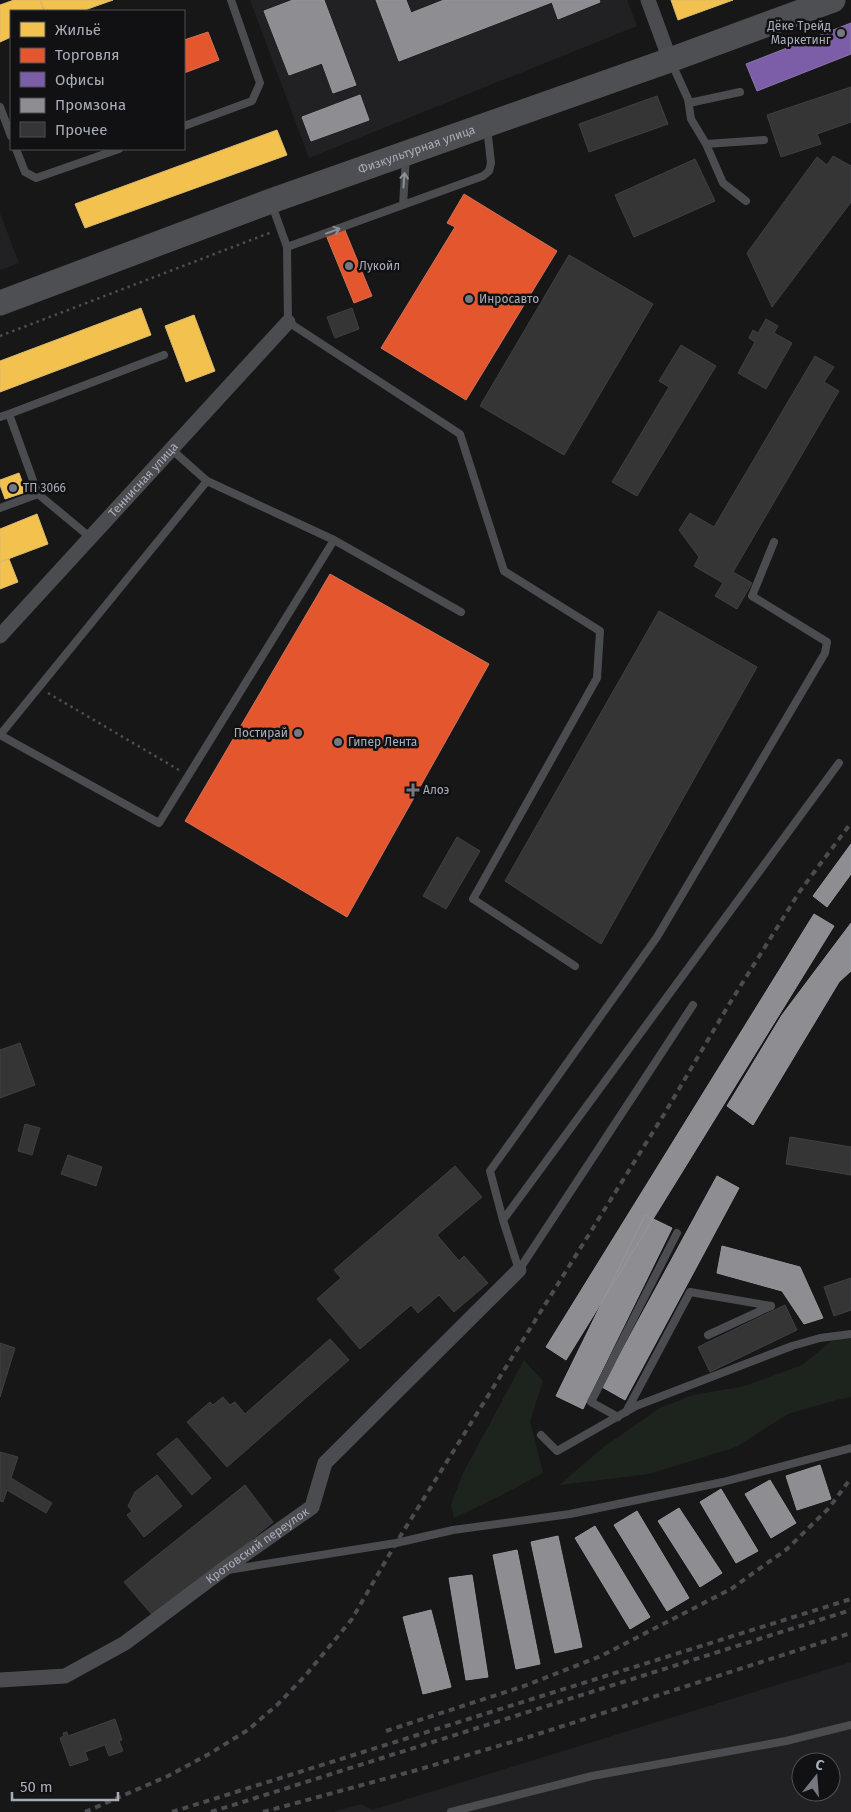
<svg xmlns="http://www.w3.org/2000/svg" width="851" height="1812" font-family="'Fira Sans',sans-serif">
<rect width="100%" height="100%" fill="#171717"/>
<!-- built -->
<path fill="#212123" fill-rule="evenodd" d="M250,0H627L637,26L309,158Z
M0,213L19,263L0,270Z
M851,1662V1812H333L361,1804L372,1810ZM801,1762H831V1792H801Z"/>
<!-- green -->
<path fill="#1d241e" d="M835,1338H851V1397L836,1400L788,1414L736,1447L649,1474L559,1485L605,1446L660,1408L693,1395L745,1386L802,1365Z
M524,1360L543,1381L530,1421L543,1473L500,1496L454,1518L451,1505L462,1475Z"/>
<!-- homes -->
<path fill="#f2c14e" stroke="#dcbb6e" d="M14,0H40L44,11H11V37L0,42V5Z
M40,0H113L82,11H45Z
M671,0H733L678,20Z
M277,130L287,155L85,228L75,204Z
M141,308L151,335L0,392V361Z
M194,315L215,371L186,382L165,326Z
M19,473L26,492L5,499L0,485V480Z
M37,514L48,544L0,562V529Z
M9,559L18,582L0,589V562Z"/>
<!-- shops -->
<path fill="#e4572e" stroke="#d27157" d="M208,32L219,60L184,73V40Z
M464,194L557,251L466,400L381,348L455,227L447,223Z
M344,228L372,296L354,303L326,235Z
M330,574L489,664L347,917L185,821Z"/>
<!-- offices -->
<path fill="#7b5ea7" stroke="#8876ac" d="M851,23V54L757,91L746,64Z"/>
<!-- industry -->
<path fill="#8d8d92" stroke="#95979d" d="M293,0H324L356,85L333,93L322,63L289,75L264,11Z
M376,0H406L411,13L444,0H599L600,2L558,19L552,2L399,61Z
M360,95L369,120L311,141L302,117Z
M851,844V874L827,907L813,896Z
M814,914L834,926L566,1360L546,1347Z
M851,923V971L839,982L753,1125L727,1106L782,1015Z
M717,1176L739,1188L625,1400L602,1387Z
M645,1215L672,1228L583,1409L556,1396Z
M722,1246L800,1267L823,1318L804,1324L782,1291L717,1273Z
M820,1465L831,1499L797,1510L786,1476Z
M770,1480L796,1523L771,1538L745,1494Z
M721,1489L758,1551L736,1563L700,1502Z
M679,1508L722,1573L700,1587L658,1521Z
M637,1511L689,1598L667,1611L614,1525Z
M595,1526L650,1617L630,1629L575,1538Z
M558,1536L582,1647L555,1653L531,1542Z
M517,1550L540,1664L516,1669L493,1555Z
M472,1575L488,1677L466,1680L449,1578Z
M431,1610L451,1687L423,1694L403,1617Z"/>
<!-- building -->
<path fill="#353536" stroke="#3f4043" d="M851,87V122L817,134L821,144L781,157L767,115Z
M657,96L668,124L589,152L579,124Z
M833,156L851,166V202L772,307L747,253L817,157L827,165Z
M695,159L715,201L634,237L615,195Z
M569,255L653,304L564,455L480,406Z
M352,308L359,329L335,338L327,317Z
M766,319L778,326L774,333L792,343L766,389L738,373L755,342L749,338L753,330L758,333Z
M681,345L716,366L637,496L612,482L669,387L659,381Z
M815,356L834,367L824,382L839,391L733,572L752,583L737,609L715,596L723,583L694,566L699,557L679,530L690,513L714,527Z
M659,611L757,667L601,944L505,881Z
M457,837L480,851L446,909L423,896Z
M20,1043L35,1085L0,1098V1050Z
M25,1124L40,1128L32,1155L18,1151Z
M790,1137L851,1147V1175L786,1164Z
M68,1155L102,1167L96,1186L61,1174Z
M455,1166L482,1197L437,1235L459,1261L464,1256L488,1283L454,1312L439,1295L418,1313L411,1305L360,1349L317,1299L341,1278L334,1270Z
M851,1278V1310L834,1316L824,1287Z
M785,1305L797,1330L710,1372L698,1347Z
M330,1339L349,1360L227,1467L187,1422L210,1402L213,1405L223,1397L230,1405L235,1402L245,1414Z
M0,1343L15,1348L0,1397Z
M177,1438L211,1478L192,1495L157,1454Z
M0,1452L18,1457L11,1478L52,1503L46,1513L7,1490L3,1502L0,1501Z
M157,1475L182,1506L144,1537L127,1515L132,1511L128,1506L135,1492Z
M245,1485L273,1522L155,1618L124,1582Z
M115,1719L122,1740L119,1741L123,1751L109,1756L105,1745L85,1752L88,1760L70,1766L60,1738L64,1736L63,1733L67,1732L68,1736Z"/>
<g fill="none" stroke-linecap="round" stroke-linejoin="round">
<!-- path -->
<path stroke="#4d4e52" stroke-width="2.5" stroke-dasharray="2.5 4" stroke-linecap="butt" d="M0,336L272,232
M48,693L179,770"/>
<!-- lane -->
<path stroke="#4b4c50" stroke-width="8" d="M672,64L688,99L691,119L706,144L764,140
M689,103L740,92
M0,107L11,136
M184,126L252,101L260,83L231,0
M706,144L723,183L746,201
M16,149L25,172L36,178L119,149
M272,205L287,247L288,322L460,434L504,571L600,631L597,678L473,899L575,966
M403,205L406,157
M287,247L483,176L489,171L491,163L487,127
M9,414L164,355
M0,417L9,414L38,494L0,508
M171,449L207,481L334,540L461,612
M207,481L0,735L159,823L334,540
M38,494L91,538
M503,1220L490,1171L657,937L825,653L827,642L752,596L774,542
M519,1270L503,1220L839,763
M519,1270L693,1005
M708,1335L771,1306
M626,1412L690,1292L771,1306
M618,1417L591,1402L677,1233
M541,1435L557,1451L636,1406L792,1346L820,1338L851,1334
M228,1570L396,1543L453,1530L570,1514L723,1482L851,1448
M451,1812L592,1776L786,1741L851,1725"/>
<!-- street -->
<g stroke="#4b4c50" stroke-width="15">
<path d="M648,0L670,60"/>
<path id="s1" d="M0,636L288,322"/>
<path id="s2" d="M0,1680L65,1676L125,1643L221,1571L312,1507L325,1463L519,1270"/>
</g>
<!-- primary -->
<path stroke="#4d4f52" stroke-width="25" id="s3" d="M0,303L271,201L670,60L833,0"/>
<!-- rail -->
<path stroke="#4b4c4f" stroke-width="4" stroke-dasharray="6 5" stroke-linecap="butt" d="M386,1731L524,1686L601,1656L731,1589L787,1549L829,1508L851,1478
M85,1812L168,1776L209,1754L248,1730L278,1704L305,1676L352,1619L396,1543L663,1116L728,1006L800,891L851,823
M172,1812L851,1599
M211,1812L851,1610
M263,1812L417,1770L532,1736L851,1633"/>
</g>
<!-- one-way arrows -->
<defs><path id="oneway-shaft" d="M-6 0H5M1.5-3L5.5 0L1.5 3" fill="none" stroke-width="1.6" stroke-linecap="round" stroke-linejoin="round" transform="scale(1.25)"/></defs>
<g stroke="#8c9099">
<use href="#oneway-shaft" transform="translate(404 180) rotate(-86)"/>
<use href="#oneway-shaft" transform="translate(333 231) rotate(-20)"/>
</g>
<!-- markers -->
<g fill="#757880" stroke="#111113" stroke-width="2">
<circle cx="841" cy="33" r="5"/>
<circle cx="349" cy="266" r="5"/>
<circle cx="469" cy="299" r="5"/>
<circle cx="13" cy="488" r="5"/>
<circle cx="298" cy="733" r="5"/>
<circle cx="338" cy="742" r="5"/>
<path d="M410.5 782.5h5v5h5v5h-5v5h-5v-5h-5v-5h5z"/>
</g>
<g text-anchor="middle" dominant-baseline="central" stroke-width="5" stroke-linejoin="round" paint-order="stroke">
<!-- poi labels -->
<g font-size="12" fill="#a8adb8" stroke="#111113" text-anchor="start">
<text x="831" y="26" text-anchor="end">Дёке Трейд<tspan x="831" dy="14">Маркетинг</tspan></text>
<text x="359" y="266">Лукойл</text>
<text x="479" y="299">Инросавто</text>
<text x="23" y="488">ТП 3066</text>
<text x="288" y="733" text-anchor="end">Постирай</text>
<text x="348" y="742">Гипер Лента</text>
<text x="423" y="790">Алоэ</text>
</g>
<!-- street labels -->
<g font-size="12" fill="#a8adb8" stroke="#111113">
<text stroke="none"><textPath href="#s3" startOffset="444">Физкультурная улица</textPath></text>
<text stroke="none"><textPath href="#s1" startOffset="212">Теннисная улица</textPath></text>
<text stroke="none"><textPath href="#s2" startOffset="298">Кротовский переулок</textPath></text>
</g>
</g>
<!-- legend -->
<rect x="10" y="10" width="175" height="140" fill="#111113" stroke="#4d4f55"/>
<rect x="20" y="22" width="25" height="15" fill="#f2c14e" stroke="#4d4f55"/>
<text x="55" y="35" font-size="15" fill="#a8adb8">Жильё</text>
<rect x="20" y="48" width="25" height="15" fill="#e4572e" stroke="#4d4f55"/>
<text x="55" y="60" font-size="15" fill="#a8adb8">Торговля</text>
<rect x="20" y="72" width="25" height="15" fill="#7b5ea7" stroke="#4d4f55"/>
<text x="55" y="85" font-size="15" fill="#a8adb8">Офисы</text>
<rect x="20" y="98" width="25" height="15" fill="#8d8d92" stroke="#4d4f55"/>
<text x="55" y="110" font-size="15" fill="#a8adb8">Промзона</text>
<rect x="20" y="122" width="25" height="15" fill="#353536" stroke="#4d4f55"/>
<text x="55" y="135" font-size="15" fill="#a8adb8">Прочее</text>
<!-- north arrow -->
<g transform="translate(816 1777) rotate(17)"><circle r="24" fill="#111113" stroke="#4d4f55"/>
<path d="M0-4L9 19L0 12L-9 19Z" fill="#757880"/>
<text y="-8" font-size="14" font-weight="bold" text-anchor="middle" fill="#a8adb8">С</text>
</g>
<!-- scale -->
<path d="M12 1792v8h106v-8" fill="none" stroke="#a8adb8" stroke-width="2.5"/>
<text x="20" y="1792" font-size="15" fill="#a8adb8" stroke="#111113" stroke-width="4" paint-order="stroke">50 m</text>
</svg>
